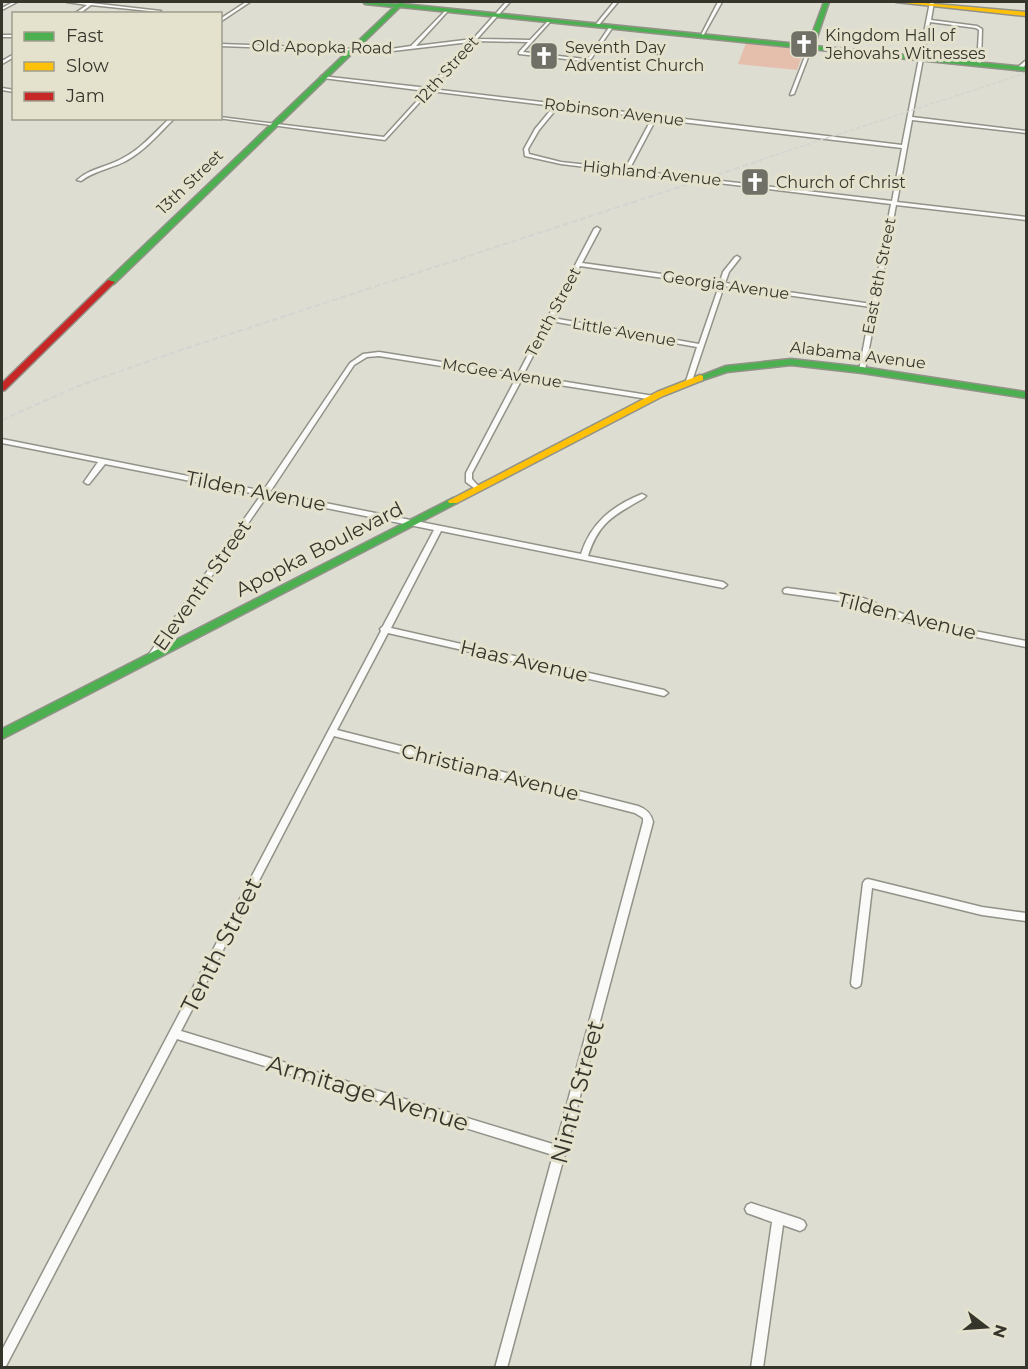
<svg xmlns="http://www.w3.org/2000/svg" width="1028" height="1369" font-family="Montserrat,sans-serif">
<rect width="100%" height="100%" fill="#deddd2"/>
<!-- green -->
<path fill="#e5beac" d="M746,43L804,50L797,70L738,64Z"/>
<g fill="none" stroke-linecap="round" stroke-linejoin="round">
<!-- street casing -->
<g stroke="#929289" stroke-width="3">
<path id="street" d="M13,2H17L2,10V8Z
M67,2L91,3L161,11L159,12L91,5L79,14H74L87,5Z
M246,2H250L220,22V19Z
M506,2H510L477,39L530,40L549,20L550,22L523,52L585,59L589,57L610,26L613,27L591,59L585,61L519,54V52L528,42L475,41L432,89L902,145L930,2H934L931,20L977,26L982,29L981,65L979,66L977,65L979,30L976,28L930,22L912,117L1026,131V133L912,120L897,202L1026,217V220L896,205L865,370L862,372L859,370L871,307L724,286L692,381L689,383L686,381L697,347L551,321L523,375L654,396L657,398L654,400L522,379L472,473V479L481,489L478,491L466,482V473L516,378L379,356L367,357L354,365L270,492L581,554C591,523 612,506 642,494L646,496L644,498C615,515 599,521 588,556L723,582L727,585L723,588L441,531L391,628L664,690L668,693L664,696L388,633L337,730L638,806C646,809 651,813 653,822L566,1149L567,1152L564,1157L507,1368H495L553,1155L177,1039L6,1366L2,1368V1350L381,631L380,629L383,626L434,530L267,496L155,658H149L148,656L149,654L261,495L105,464L89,484H87L84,482L98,462L2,443V439L263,491L350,363L363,354L379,352L518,374L546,320L545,319L548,317L594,229L597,227L600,229L582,263L720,282L723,272L735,257L737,256L740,258L729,272L725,283L872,304L891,204L561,164L525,156L524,149L535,129L554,106L430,91L385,140L218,118H220V117L384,137L426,91L323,78H321V76L428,88L470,42L384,52L220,46V44L384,50L411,46L447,9L448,11L416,46L473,39ZM558,107L652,118L625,169L561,162L529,154L528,149L539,130ZM656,119L902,148L892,201L629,170ZM580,266L719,286L699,344L553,318ZM334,736L635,813L643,818V822L556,1145L181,1031Z
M614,2H618L598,26H596V24Z
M718,2H722L703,36L700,37Z
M2,35H14V37H2Z
M809,46L812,47L794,94L790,95Z
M14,54V57L2,64V61Z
M1025,61H1026V64L1021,70H1017V68Z
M2,88L14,90V92L2,90Z
M170,118H175C159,133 144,152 124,162C109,169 94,171 81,181L77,180C90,168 108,167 123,158C141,149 155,132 170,118Z
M787,588L863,598L918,620L1026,641V647L917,625L862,604L784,593L783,591L784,589Z
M868,879L982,907L1026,913V921L982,915L872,888L861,983L860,986L856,988L852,986L851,983L863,883L865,880Z
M751,1203L800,1219L804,1221L806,1225L804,1229L800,1231L783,1225L763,1368H751L772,1222L747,1213L745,1209L747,1205Z"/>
</g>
<!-- fast casing -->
<g stroke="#929289" stroke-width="3">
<path id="fast" d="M363,2L397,4L404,2L403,4L808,45L824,2H829L814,46L1026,67V71L400,7L114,284H108V280L394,7L365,4Z
M791,359L862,367L1026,392V398L862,373L791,365L727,372L700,381L695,378L726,366Z
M453,498L458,501L457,503L2,739V729Z"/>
</g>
<!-- slow casing -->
<g stroke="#929289" stroke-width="3">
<path id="slow" d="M896,2H912L1026,12V16Z
M700,375L703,376V380L663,396L457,503H449L448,501L657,392Z"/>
</g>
<!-- jam casing -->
<g stroke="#929289" stroke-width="3">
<path id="jam" d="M108,280L115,282L5,390L2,391V383Z"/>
</g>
<!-- street -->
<use href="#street" fill="#fafaf8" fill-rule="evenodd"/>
<!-- fast -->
<use href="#fast" fill="#4caf50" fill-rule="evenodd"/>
<!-- slow -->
<use href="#slow" fill="#ffc107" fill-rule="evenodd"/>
<!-- jam -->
<use href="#jam" fill="#c62828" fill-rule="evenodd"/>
<!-- rail-far1 -->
<path stroke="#d4d4d0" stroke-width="1.5" stroke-dasharray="4.5 2" stroke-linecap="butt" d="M757,161L1026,73"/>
<!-- rail -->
<path stroke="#d4d4d0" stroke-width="2" stroke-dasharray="6 3" stroke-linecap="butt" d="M2,420L78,386L172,353L762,160"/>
</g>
<!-- icons -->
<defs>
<g id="church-square" transform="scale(1.5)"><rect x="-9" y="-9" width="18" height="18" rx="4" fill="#707066" stroke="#e4e2cc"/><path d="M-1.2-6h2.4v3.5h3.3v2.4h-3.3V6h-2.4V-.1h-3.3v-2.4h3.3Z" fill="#fff"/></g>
</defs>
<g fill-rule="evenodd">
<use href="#church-square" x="804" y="44"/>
<use href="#church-square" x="544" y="56"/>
<use href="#church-square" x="755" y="182"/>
</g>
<g text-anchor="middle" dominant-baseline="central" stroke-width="6" stroke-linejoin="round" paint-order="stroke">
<!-- far-poi labels -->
<g font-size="16" fill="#35352c" stroke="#e4e2cc" text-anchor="start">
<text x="825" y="35">Kingdom Hall of<tspan x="825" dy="18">Jehovahs Witnesses</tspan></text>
<text x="565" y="47">Seventh Day<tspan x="565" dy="18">Adventist Church</tspan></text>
<text x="776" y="182">Church of Christ</text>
</g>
<!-- far-street labels -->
<g font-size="16" fill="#35352c" stroke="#e4e2cc">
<text transform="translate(322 47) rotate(1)">Old Apopka Road</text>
<text transform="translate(447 70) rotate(-48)">12th Street</text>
<text transform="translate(614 112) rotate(7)">Robinson Avenue</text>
<text transform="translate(652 173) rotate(6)">Highland Avenue</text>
<text transform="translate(190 182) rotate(-44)">13th Street</text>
<text transform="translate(879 276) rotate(-79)">East 8th Street</text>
<text transform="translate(726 285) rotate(8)">Georgia Avenue</text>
<text transform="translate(553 312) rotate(-62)">Tenth Street</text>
<text transform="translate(624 332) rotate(10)">Little Avenue</text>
<text transform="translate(858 355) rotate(7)">Alabama Avenue</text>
<text transform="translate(502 373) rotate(9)">McGee Avenue</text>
</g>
<!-- street labels -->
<g font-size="20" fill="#35352c" stroke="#e4e2cc">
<text transform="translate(256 491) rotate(11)">Tilden Avenue</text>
<text transform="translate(319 549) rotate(-27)">Apopka Boulevard</text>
<text transform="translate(202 585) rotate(-55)">Eleventh Street</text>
<text transform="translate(907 616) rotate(14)">Tilden Avenue</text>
<text transform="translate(524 661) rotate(13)">Haas Avenue</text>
<text transform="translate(490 772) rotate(14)">Christiana Avenue</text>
</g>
<!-- near-street labels -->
<g font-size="24" fill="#35352c" stroke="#e4e2cc">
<text transform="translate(221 945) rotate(-63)">Tenth Street</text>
<text transform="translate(577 1092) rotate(-75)">Ninth Street</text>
<text transform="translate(368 1093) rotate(17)">Armitage Avenue</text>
</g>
</g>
<!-- border -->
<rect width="1028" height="1369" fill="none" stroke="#35352c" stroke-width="6"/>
<!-- legend -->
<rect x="12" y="12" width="210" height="108" fill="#e4e2cc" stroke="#9e9d8c" stroke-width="1.5"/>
<rect x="24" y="32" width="30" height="9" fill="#4caf50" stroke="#9e9d8c" stroke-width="1.5"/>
<text x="66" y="42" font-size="18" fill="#35352c">Fast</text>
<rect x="24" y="62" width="30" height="9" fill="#ffc107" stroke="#9e9d8c" stroke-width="1.5"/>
<text x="66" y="72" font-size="18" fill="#35352c">Slow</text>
<rect x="24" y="92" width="30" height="9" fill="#c62828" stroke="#9e9d8c" stroke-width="1.5"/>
<text x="66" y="102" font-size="18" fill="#35352c">Jam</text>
<!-- north arrow -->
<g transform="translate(986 1327) rotate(107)" stroke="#e4e2cc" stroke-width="4.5" paint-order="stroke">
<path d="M0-4.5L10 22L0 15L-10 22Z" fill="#35352c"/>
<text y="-9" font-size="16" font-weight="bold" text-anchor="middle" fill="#35352c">N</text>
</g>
</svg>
